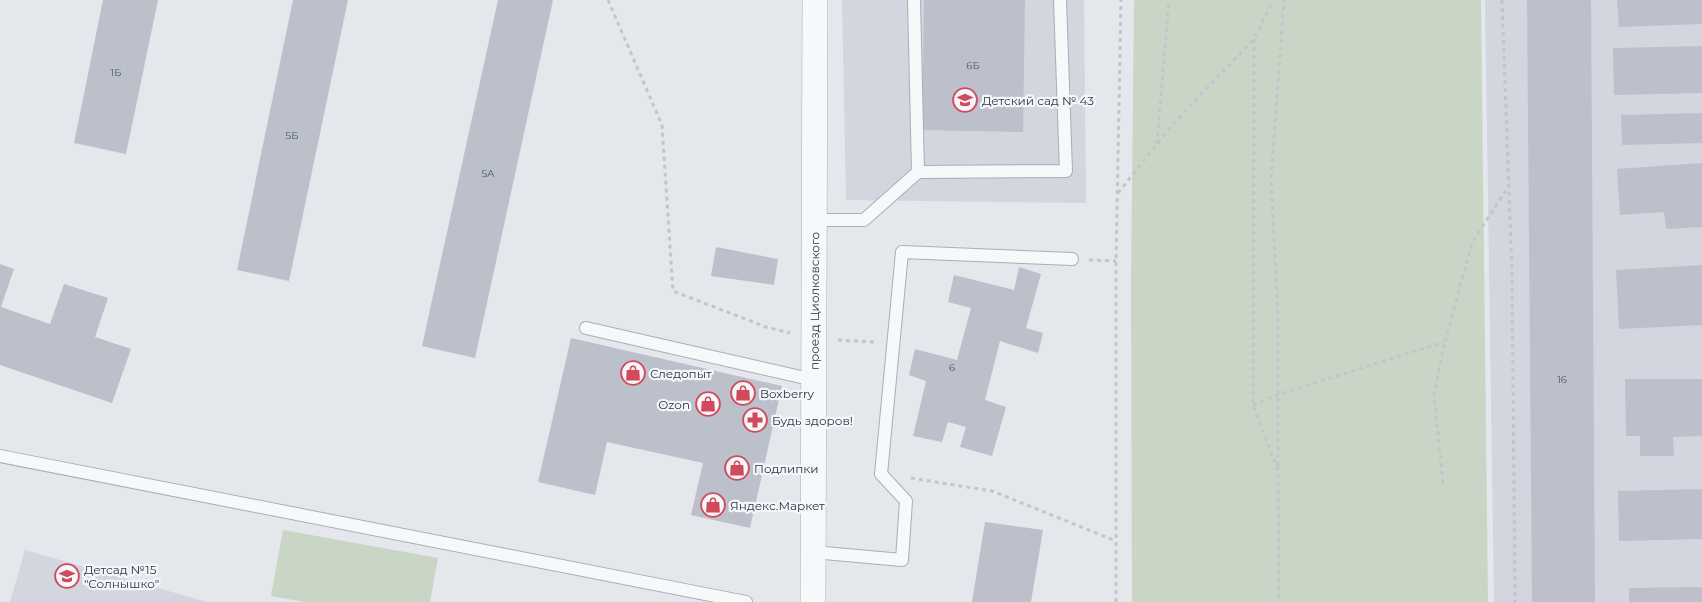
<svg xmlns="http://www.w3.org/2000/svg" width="1702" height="602" font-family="Montserrat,sans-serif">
<rect width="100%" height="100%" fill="#e4e7ec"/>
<!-- built -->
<path fill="#d2d6de" d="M842,0H1084L1086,203L846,200Z
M1485,0H1702V602H1494Z
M25,550L207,602H10Z"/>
<!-- green -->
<path fill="#c9d6c5" d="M1134,0H1481L1488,602H1132L1131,285Z
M283,530L438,558L430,602H304L271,596Z"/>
<!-- building -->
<path fill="#bbc0ca" d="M103,0H158L126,154L74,143Z
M293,0H348L289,281L237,270Z
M498,0H553L475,358L422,346Z
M924,0H1025L1023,132L922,130Z
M1527,0H1591L1595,602H1532Z
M1617,0H1702V24L1619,27Z
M1702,46V93L1614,95L1613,48Z
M1702,113V143L1622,145L1621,115Z
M1702,163V227L1666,229L1664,212L1620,215L1617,169Z
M716,247L778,259L774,285L711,276Z
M0,264L14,269L1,307L50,324L64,284L108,298L95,337L131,349L112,403L0,365Z
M1702,265V325L1619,329L1616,270Z
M1019,267L1041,274L1026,328L1043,333L1038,353L1000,341L985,400L1006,407L992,456L960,447L966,427L948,422L942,442L913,436L926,381L909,375L915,349L957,360L971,308L948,302L954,275L1014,290Z
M571,338L782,386L750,528L691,515L703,463L607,442L595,495L538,482Z
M1625,379H1702V436L1673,437L1674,456H1640V436H1626Z
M1702,489V539L1619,541L1618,491Z
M985,522L1043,530L1031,602H972Z
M1702,587V602H1629V588Z"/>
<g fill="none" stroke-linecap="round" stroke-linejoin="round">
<!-- lane casing -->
<g stroke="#a9aeb7" stroke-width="14">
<path id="lane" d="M914,0L918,172
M814,220H864L918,172L1066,171L1060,0
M586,328L814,380
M0,456L746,602
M813,552L902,560L906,501L881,474L902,252L1072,259"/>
</g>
<!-- street casing -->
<g stroke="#a9aeb7" stroke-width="26">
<g id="street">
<path id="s1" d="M813,602L815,0"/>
</g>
</g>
<!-- path -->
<path stroke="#c2c5cb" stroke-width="3" stroke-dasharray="4 4" stroke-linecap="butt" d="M608,0L662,125L673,291L766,327L790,333
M1502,0L1512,272L1515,602
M1254,39L1253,405L1278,470L1279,602
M1157,144L1169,0
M1118,193L1172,125L1254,39L1273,0
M1089,260L1116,261
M838,340L874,342
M1253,405L1277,395L1444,342
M1278,466V316L1271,178L1284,0
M911,478L992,491L1116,541
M1443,483L1434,393L1445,342L1472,243L1509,185
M1116,602V261L1121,0"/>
<!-- lane -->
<use href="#lane" stroke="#f7f8fa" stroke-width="12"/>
<!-- street -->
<use href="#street" stroke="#f7f8fa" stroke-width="25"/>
</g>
<!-- icons -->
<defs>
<g id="school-ring" transform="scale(1.25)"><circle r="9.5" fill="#f4f6f9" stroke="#d1495b" stroke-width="1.5"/><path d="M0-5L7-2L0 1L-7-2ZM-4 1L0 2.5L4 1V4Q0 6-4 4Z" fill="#d1495b"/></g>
<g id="shop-ring" transform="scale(1.25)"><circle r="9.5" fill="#f4f6f9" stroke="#d1495b" stroke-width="1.5"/><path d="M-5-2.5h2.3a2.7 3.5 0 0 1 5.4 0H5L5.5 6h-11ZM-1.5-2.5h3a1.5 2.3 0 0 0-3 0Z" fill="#d1495b"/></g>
<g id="pharmacy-ring" transform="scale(1.25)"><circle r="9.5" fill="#f4f6f9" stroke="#d1495b" stroke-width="1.5"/><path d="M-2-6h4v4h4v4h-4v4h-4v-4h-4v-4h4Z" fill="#d1495b"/></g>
</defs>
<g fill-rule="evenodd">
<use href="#school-ring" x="965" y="100"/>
<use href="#shop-ring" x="633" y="373"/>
<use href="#shop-ring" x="743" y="393"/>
<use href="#shop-ring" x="708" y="404"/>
<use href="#pharmacy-ring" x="755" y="420"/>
<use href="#shop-ring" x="737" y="468"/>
<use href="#shop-ring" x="713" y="505"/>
<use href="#school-ring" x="67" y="576"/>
</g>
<g text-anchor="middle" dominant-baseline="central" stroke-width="4.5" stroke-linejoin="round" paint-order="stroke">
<!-- number labels -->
<g font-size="10" fill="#4f5766">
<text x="973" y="65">6Б</text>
<text x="116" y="72">1Б</text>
<text x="292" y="135">5Б</text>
<text x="488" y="173">5А</text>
<text x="952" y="367">6</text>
<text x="1562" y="379">16</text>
</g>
<!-- poi labels -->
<g font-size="12" fill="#2b3445" stroke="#f4f6f9" text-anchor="start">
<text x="982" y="100">Детский сад № 43</text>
<text x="650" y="373">Следопыт</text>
<text x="760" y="393">Boxberry</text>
<text x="690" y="404" text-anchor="end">Ozon</text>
<text x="772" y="420">Будь здоров!</text>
<text x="754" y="468">Подлипки</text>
<text x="730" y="505">Яндекс.Маркет</text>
<text x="84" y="569">Детсад №15<tspan x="84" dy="14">"Солнышко"</tspan></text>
</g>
<!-- street labels -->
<g font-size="12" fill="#2b3445" stroke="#f4f6f9">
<text stroke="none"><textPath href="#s1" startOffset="301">проезд Циолковского</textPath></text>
</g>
</g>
</svg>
